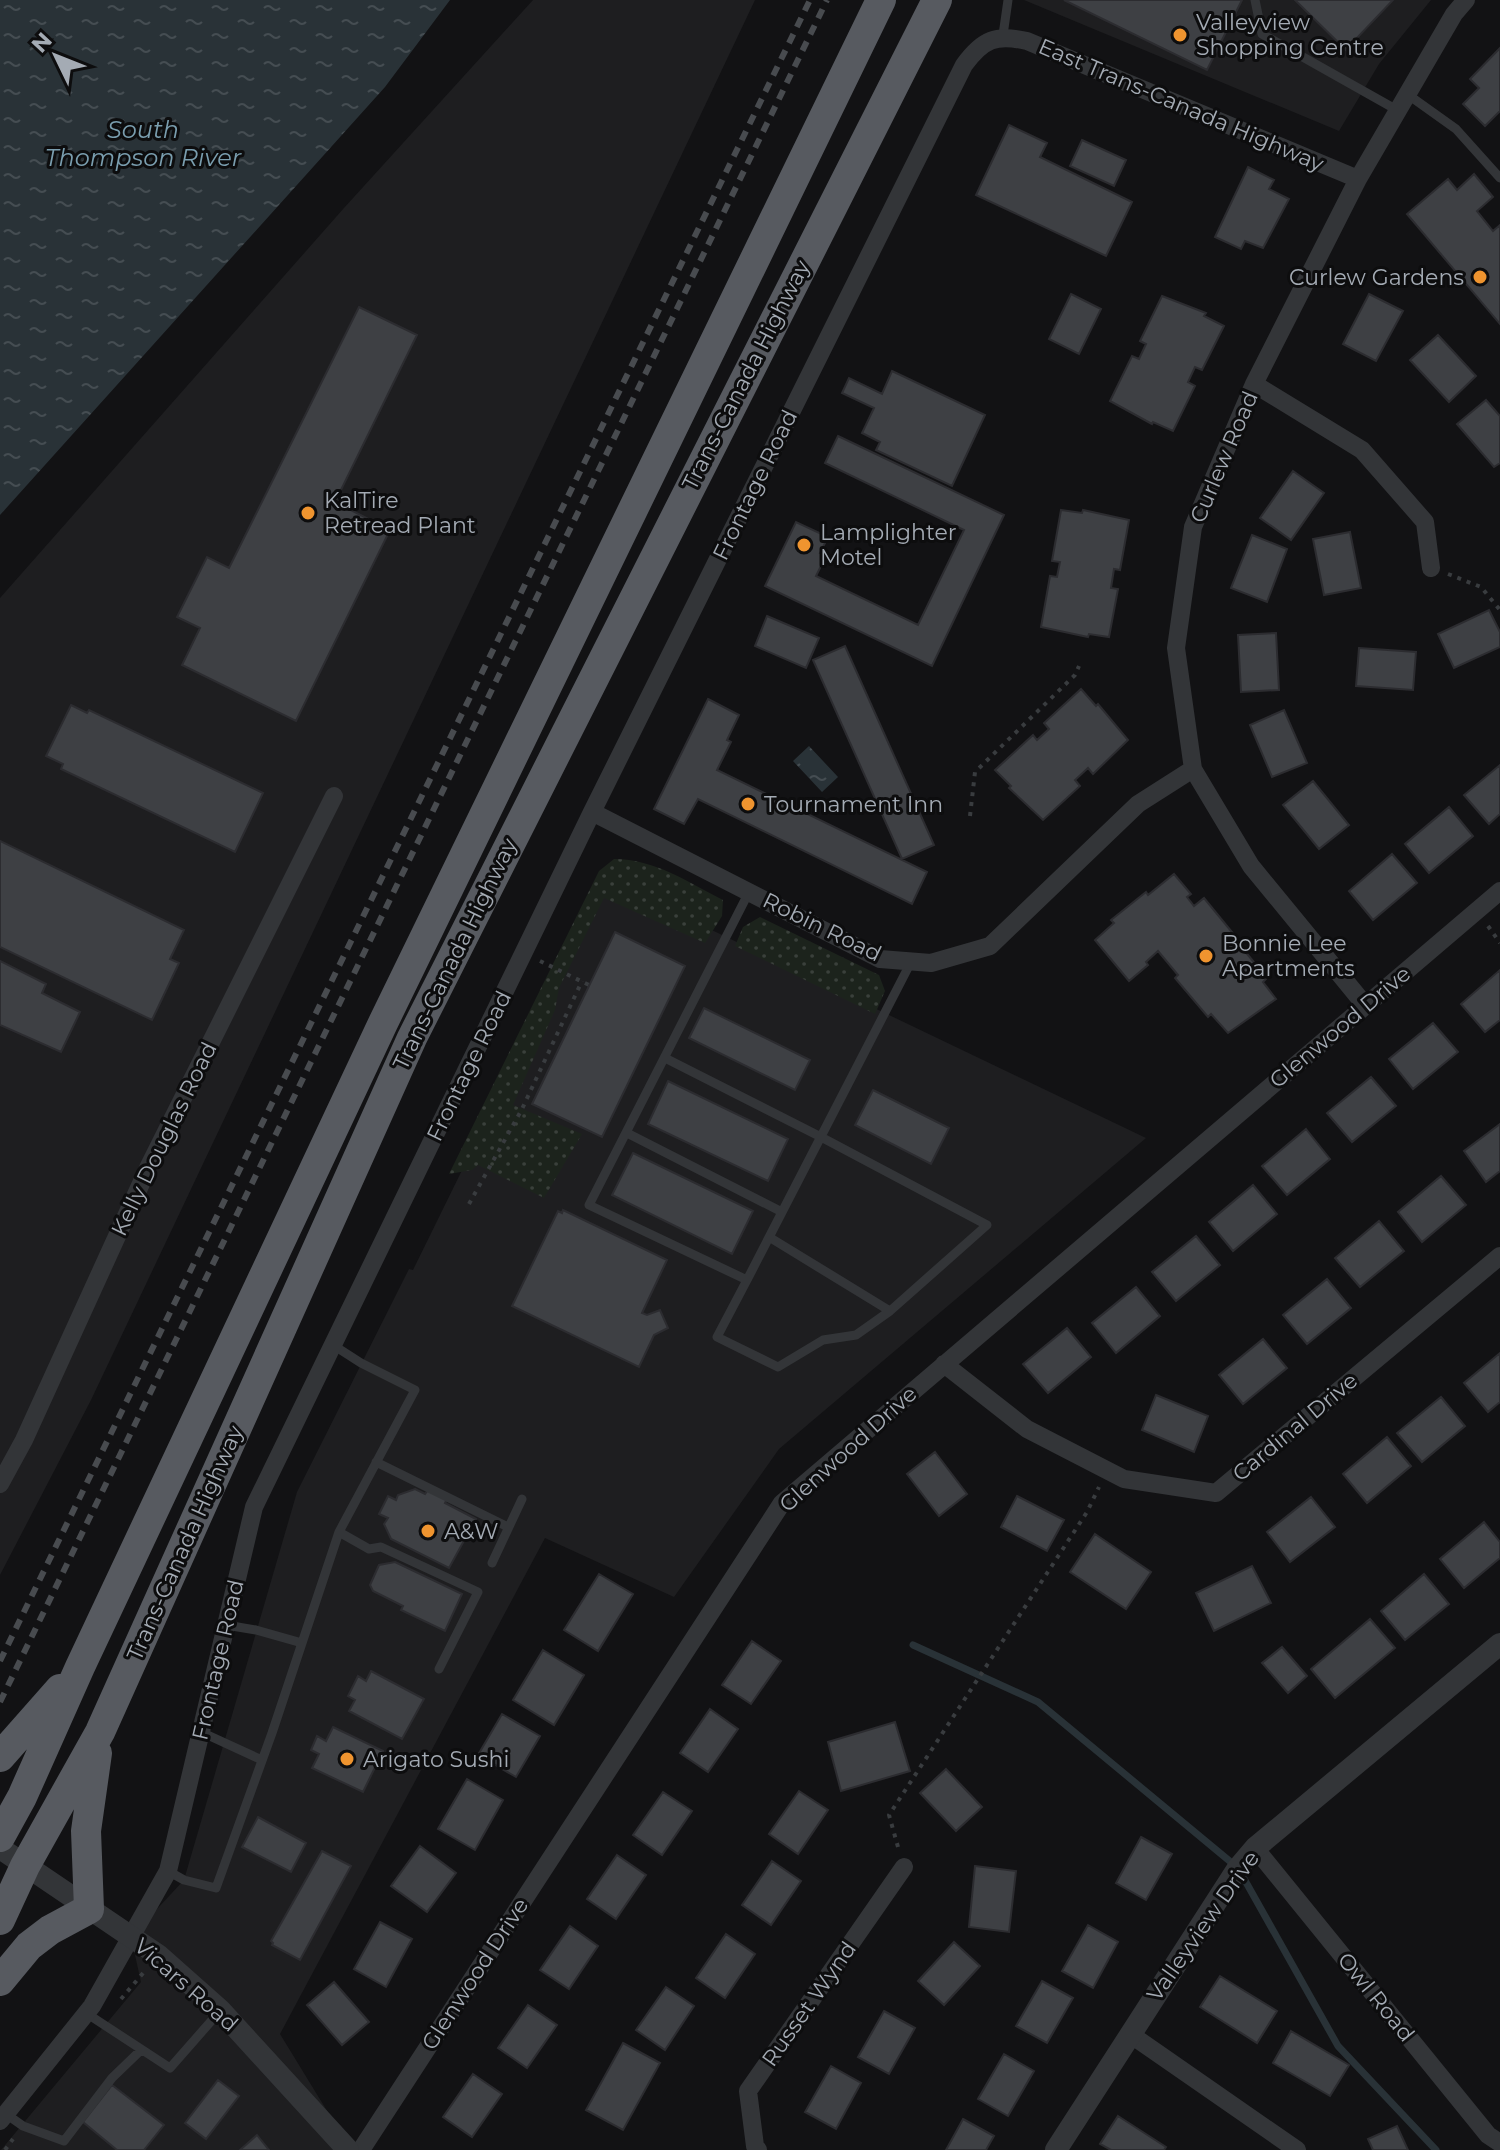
<svg xmlns="http://www.w3.org/2000/svg" width="1500" height="2150" font-family="Montserrat,sans-serif">
<defs>
<pattern id="grass-dots" width="8" height="8" patternUnits="userSpaceOnUse" patternTransform="scale(2)"><rect width="8" height="8" fill="#1c231c"/><path d="M2 2h.1M6 6h.1" fill="none" stroke="#3a403b" stroke-width="1.8" stroke-linecap="round"/></pattern>
<pattern id="water-ripples" width="26" height="14" patternUnits="userSpaceOnUse" patternTransform="scale(2)"><rect width="26" height="14" fill="#293237"/><path d="M2 4q2-2 4 0t4 0M15 11q2-2 4 0t4 0" fill="none" stroke="#454d52"/></pattern>
</defs>
<rect width="100%" height="100%" fill="#121214"/>
<!-- built -->
<path fill="#1e1e20" d="M533,0H755L91,1400L0,1575V598L344,208Z
M1024,0H1431L1379,64L1339,131Z
M605,879L1146,1138L779,1449L674,1597L545,1538L280,2034L351,2150H1L141,1982L131,1937L184,1880L297,1492L409,1269L413,1270Z"/>
<!-- grass -->
<path fill="url(#grass-dots)" d="M614,859C655,859 687,882 723,900L722,916L705,943L604,898L559,988L555,1010L513,1105L582,1134L544,1198L478,1165L472,1170L449,1174L599,871Z
M760,917L879,975L885,991L875,1014L735,946L743,927Z"/>
<!-- water -->
<path fill="url(#water-ripples)" d="M0,0H450L385,87L0,515Z
M809,746L838,777L822,792L793,761Z"/>
<g fill="none" stroke-linecap="round" stroke-linejoin="round">
<!-- stream -->
<path stroke="#293237" stroke-width="7" d="M913,1645L1038,1702L1238,1868L1338,2046L1436,2150"/>
</g>
<!-- building -->
<path fill="#3e4044" stroke="#2c2c30" stroke-width="2" d="M1064,0H1242L1207,70Z
M1295,0H1393L1353,42L1355,45L1348,52Z
M1500,48V111L1485,126L1463,104L1479,88L1470,79Z
M1009,125L1047,143L1040,157L1132,202L1106,256L976,195Z
M1082,140L1126,160L1114,186L1070,166Z
M1248,167L1274,180L1269,189L1289,199L1263,248L1245,241L1241,249L1215,237Z
M1474,174L1493,197L1477,211L1493,231L1500,225V324L1407,214L1448,179L1457,190Z
M1071,294L1101,309L1079,354L1049,339Z
M1369,294L1403,311L1376,361L1343,344Z
M1162,296L1206,313L1204,316L1224,326L1202,370L1195,367L1188,382L1195,386L1173,431L1153,422L1152,424L1110,401L1132,356L1139,359L1146,344L1140,341Z
M359,307L417,335L335,502L390,530L296,721L182,665L200,628L177,617L207,557L229,568Z
M1438,335L1476,376L1449,402L1410,360Z
M892,371L985,415L952,486L876,450L880,442L862,433L874,408L842,393L849,378L882,394Z
M1486,400L1500,416V463L1494,467L1457,424Z
M838,436L1004,515L932,666L765,586L796,522L828,537L820,553L826,556L816,576L918,625L964,530L825,463Z
M1293,471L1324,493L1291,540L1260,518Z
M1061,510L1082,513L1083,510L1129,520L1120,570L1114,569L1111,588L1118,589L1109,637L1089,634L1088,637L1041,627L1050,576L1057,577L1060,562L1052,561Z
M1350,532L1361,588L1324,595L1313,539Z
M1252,535L1287,549L1267,602L1231,588Z
M1489,610L1500,632V647L1454,668L1438,634Z
M767,616L819,638L806,668L755,646Z
M767,616L819,638L806,668L755,646Z
M1276,633L1279,690L1241,692L1238,635Z
M845,646L934,845L902,859L813,660Z
M845,646L934,845L902,859L813,660Z
M1359,648L1416,652L1413,690L1356,686Z
M1081,689L1096,706L1098,704L1128,740L1093,774L1088,768L1075,780L1080,786L1043,820L1009,788L1011,786L995,770L1033,735L1037,740L1049,729L1044,723Z
M708,699L739,715L727,740L731,742L717,770L927,872L912,904L698,799L684,824L654,809Z
M708,699L739,715L727,740L731,742L717,770L927,872L912,904L698,799L684,824L654,809Z
M71,705L87,713L89,710L263,793L235,852L61,769L63,764L46,756Z
M1284,710L1307,763L1272,777L1250,725Z
M1500,765V814L1489,824L1464,795Z
M1313,781L1349,825L1319,849L1283,805Z
M1449,807L1473,836L1429,873L1405,844Z
M0,841L184,930L170,959L179,963L152,1020L0,947Z
M1392,854L1417,883L1373,920L1349,891Z
M1174,874L1191,894L1187,897L1194,906L1204,898L1236,937L1234,938L1267,978L1263,982L1276,999L1228,1033L1211,1014L1208,1017L1175,978L1178,975L1158,951L1146,962L1148,965L1129,981L1095,940L1114,923L1111,920L1146,892L1148,895Z
M615,932L685,966L602,1137L532,1104Z
M0,961L46,984L42,993L80,1012L61,1052L0,1025Z
M1500,970V1020L1485,1032L1461,1004Z
M704,1008L810,1060L795,1090L689,1038Z
M1433,1023L1458,1052L1413,1089L1389,1059Z
M1371,1077L1396,1106L1352,1142L1327,1113Z
M668,1081L788,1139L768,1181L648,1124Z
M873,1090L949,1128L931,1164L855,1125Z
M1500,1124V1171L1486,1182L1464,1151Z
M1306,1129L1330,1159L1287,1195L1262,1166Z
M633,1153L753,1211L732,1254L612,1195Z
M1441,1176L1466,1205L1422,1242L1398,1212Z
M1253,1185L1277,1214L1233,1251L1209,1222Z
M563,1210L667,1260L642,1313L647,1315L660,1310L668,1328L654,1335L639,1367L512,1306L558,1211L562,1213Z
M1379,1221L1404,1251L1360,1287L1335,1258Z
M1196,1236L1220,1265L1176,1301L1152,1272Z
M1327,1279L1351,1308L1307,1344L1283,1315Z
M1136,1287L1160,1316L1116,1353L1092,1323Z
M1067,1328L1091,1357L1048,1393L1023,1364Z
M1263,1339L1287,1368L1243,1404L1219,1375Z
M1500,1353V1402L1488,1412L1464,1383Z
M1156,1395L1208,1416L1194,1452L1142,1430Z
M1441,1397L1465,1426L1422,1462L1397,1433Z
M1387,1437L1411,1466L1367,1503L1343,1474Z
M935,1452L967,1494L939,1516L907,1474Z
M415,1489L425,1494L428,1490L447,1499L445,1503L476,1519L449,1568L391,1539L384,1524L388,1518L379,1514L388,1496L396,1500L398,1495Z
M1017,1496L1064,1520L1047,1551L1001,1527Z
M1311,1497L1335,1527L1290,1562L1267,1532Z
M1484,1522L1500,1542V1558L1464,1588L1440,1559Z
M1095,1534L1151,1572L1126,1609L1070,1572Z
M395,1562L462,1594L445,1631L401,1610L403,1606L373,1591L370,1585L379,1565Z
M1252,1566L1271,1603L1214,1631L1196,1593Z
M599,1574L633,1594L598,1651L564,1630Z
M1424,1574L1449,1604L1405,1640L1381,1611Z
M1370,1619L1395,1648L1335,1698L1311,1669Z
M752,1641L781,1661L751,1704L722,1685Z
M1282,1647L1307,1676L1288,1693L1262,1663Z
M543,1650L584,1675L554,1725L513,1700Z
M371,1671L424,1699L402,1739L349,1711L355,1700L348,1696L358,1676L366,1681Z
M710,1709L738,1729L708,1772L680,1753Z
M502,1714L540,1736L516,1777L478,1755Z
M895,1722L910,1771L841,1791L828,1742Z
M333,1727L383,1751L363,1792L312,1768L319,1754L311,1750L317,1736L326,1741Z
M946,1769L982,1807L956,1831L920,1793Z
M467,1779L503,1800L475,1850L438,1829Z
M799,1791L828,1810L798,1854L769,1834Z
M663,1792L692,1811L662,1855L633,1835Z
M258,1817L306,1843L291,1872L242,1847Z
M1141,1837L1172,1854L1146,1900L1116,1883Z
M420,1846L456,1873L427,1912L391,1886Z
M322,1851L351,1866L300,1960L272,1945L273,1943L271,1941Z
M617,1855L646,1875L616,1919L587,1899Z
M772,1861L801,1881L771,1925L742,1905Z
M975,1866L1016,1871L1009,1932L969,1927Z
M380,1922L412,1939L386,1987L354,1969Z
M1088,1925L1118,1942L1093,1988L1062,1971Z
M570,1926L598,1946L569,1989L540,1970Z
M726,1934L755,1954L725,1998L696,1978Z
M954,1942L980,1966L944,2005L918,1981Z
M1220,1976L1277,2011L1257,2043L1200,2007Z
M1042,1981L1073,1998L1047,2043L1016,2026Z
M334,1982L369,2022L342,2045L307,2005Z
M666,1987L694,2006L665,2050L636,2030Z
M528,2005L557,2025L527,2068L498,2048Z
M884,2011L915,2028L889,2074L858,2057Z
M1291,2031L1349,2065L1330,2096L1273,2063Z
M623,2043L660,2063L623,2130L586,2110Z
M1004,2054L1034,2071L1008,2116L978,2099Z
M831,2066L861,2083L836,2129L805,2112Z
M473,2074L502,2094L472,2137L443,2117Z
M218,2080L239,2096L206,2139L185,2123Z
M112,2085L164,2125L144,2150H117L83,2122Z
M1118,2116L1166,2147L1164,2150H1111L1100,2144Z
M963,2119L994,2136L986,2150H946Z
M1397,2126L1408,2150H1373L1368,2139Z
M257,2135L269,2150H240Z"/>
<g fill="none" stroke-linecap="round" stroke-linejoin="round">
<!-- path -->
<path stroke="#393c3f" stroke-width="4" stroke-dasharray="4 6" stroke-linecap="butt" d="M1448,574L1481,587L1500,610
M970,816L975,772L1075,675L1079,666
M1488,926L1500,943
M540,961L589,985
M469,1204L522,1109L582,981
M898,1847L889,1815L1087,1512L1099,1487
M121,1999L144,1972
M5,2150L13,2139"/>
<!-- service -->
<path stroke="#333538" stroke-width="9" d="M1255,0L1262,34L1397,110
M1003,35L1008,0
M1407,94L1456,129L1500,178
M749,892L589,1205L747,1280L911,962
M665,1058L821,1137L987,1225L890,1311L769,1237
M627,1133L782,1212
M747,1280L717,1337L778,1367L823,1340L856,1335L890,1311
M376,1462L508,1527
M339,1532L369,1549L381,1547L478,1592L439,1669
M492,1563L522,1499
M226,1625L256,1630L302,1643
M201,1732L262,1760
M168,1871L184,1880L216,1888L272,1733L339,1532L415,1390L361,1363L333,1345
M86,2013L170,2068L220,2011
M6,2114L23,2126L64,2141L112,2078L141,2050"/>
<!-- minor -->
<path stroke="#333538" stroke-width="18" d="M1254,384L1362,450L1425,522L1431,568
M592,812L880,959L931,963L990,946L1138,804L1193,769
M1365,1005L1251,866L1193,769L1176,648L1193,527L1254,384L1358,179L1454,14L1466,0
M944,1364L1027,1429L1124,1479L1216,1493L1500,1256
M0,1484L24,1440L149,1166L334,796
M1255,1848L1488,2135L1500,2143
M1130,2034L1297,2150
M0,2121L92,2006L168,1871L254,1507L592,812L964,65C983,39 996,34 1027,41L1358,179
M361,2150L782,1503L1500,891
M758,2150L755,2146L748,2091L904,1867"/>
<!-- tertiary -->
<path stroke="#333538" stroke-width="22" d="M0,1848L158,1955L220,2010L348,2150
M1056,2150L1238,1868L1255,1848L1500,1644"/>
<!-- trunk -->
<path stroke="#575a60" stroke-width="30" d="M0,1757L60,1689
M0,1837L22,1797L80,1667L383,1023L881,0
M0,1920L25,1866L100,1732L412,1038L937,0
M0,1981L29,1946L50,1930L89,1909L86,1831L97,1753"/>
<!-- rail -->
<path stroke="#484b4f" stroke-width="6" stroke-dasharray="10 8" stroke-linecap="butt" d="M0,1661L810,0
M0,1702L827,0"/>
</g>
<!-- markers -->
<g fill="#ef942f" stroke="#0d0d0e" stroke-width="3">
<circle cx="1180" cy="35" r="8"/>
<circle cx="1480" cy="277" r="8"/>
<circle cx="308" cy="513" r="8"/>
<circle cx="804" cy="545" r="8"/>
<circle cx="748" cy="804" r="8"/>
<circle cx="1206" cy="956" r="8"/>
<circle cx="428" cy="1531" r="8"/>
<circle cx="347" cy="1759" r="8"/>
</g>
<g text-anchor="middle" dominant-baseline="central" stroke-width="6" stroke-linejoin="round" paint-order="stroke">
<!-- poi labels -->
<g font-size="22" fill="#a4abb4" stroke="#0d0d0e" text-anchor="start">
<text x="1196" y="22">Valleyview<tspan x="1196" dy="25">Shopping Centre</tspan></text>
<text x="1464" y="277" text-anchor="end">Curlew Gardens</text>
<text x="324" y="500">KalTire<tspan x="324" dy="25">Retread Plant</tspan></text>
<text x="820" y="532">Lamplighter<tspan x="820" dy="25">Motel</tspan></text>
<text x="764" y="804">Tournament Inn</text>
<text x="1222" y="943">Bonnie Lee<tspan x="1222" dy="25">Apartments</tspan></text>
<text x="444" y="1531">A&amp;W</text>
<text x="363" y="1759">Arigato Sushi</text>
</g>
<!-- street labels -->
<g font-size="22" fill="#a4abb4" stroke="#0d0d0e">
<text transform="translate(1181 105) rotate(23)">East Trans-Canada Highway</text>
<text transform="translate(746 375) rotate(-63)">Trans-Canada Highway</text>
<text transform="translate(1224 457) rotate(-67)">Curlew Road</text>
<text transform="translate(755 485) rotate(-64)">Frontage Road</text>
<text transform="translate(822 927) rotate(26)">Robin Road</text>
<text transform="translate(455 954) rotate(-64)">Trans-Canada Highway</text>
<text transform="translate(1340 1027) rotate(-40)">Glenwood Drive</text>
<text transform="translate(469 1066) rotate(-64)">Frontage Road</text>
<text transform="translate(164 1139) rotate(-64)">Kelly Douglas Road</text>
<text transform="translate(1295 1427) rotate(-40)">Cardinal Drive</text>
<text transform="translate(848 1449) rotate(-42)">Glenwood Drive</text>
<text transform="translate(185 1543) rotate(-66)">Trans-Canada Highway</text>
<text transform="translate(218 1660) rotate(-77)">Frontage Road</text>
<text transform="translate(1203 1926) rotate(-55)">Valleyview Drive</text>
<text transform="translate(475 1974) rotate(-57)">Glenwood Drive</text>
<text transform="translate(186 1985) rotate(41)">Vicars Road</text>
<text transform="translate(1376 1997) rotate(51)">Owl Road</text>
<text transform="translate(809 2004) rotate(-55)">Russet Wynd</text>
</g>
<!-- water labels -->
<g font-size="24" font-style="italic" fill="#7a9eaf" stroke="#0d0d0e">
<text x="143" y="129">South<tspan x="143" dy="28">Thompson River</tspan></text>
</g>
</g>
<!-- north arrow -->
<g transform="translate(56 56) rotate(313)" stroke="#0d0d0e" stroke-width="6" paint-order="stroke">
<path d="M0-6L14 30L0 20L-14 30Z" fill="#a4abb4"/>
<text y="-12" font-size="22" font-weight="bold" text-anchor="middle" fill="#a4abb4">N</text>
</g>
</svg>
